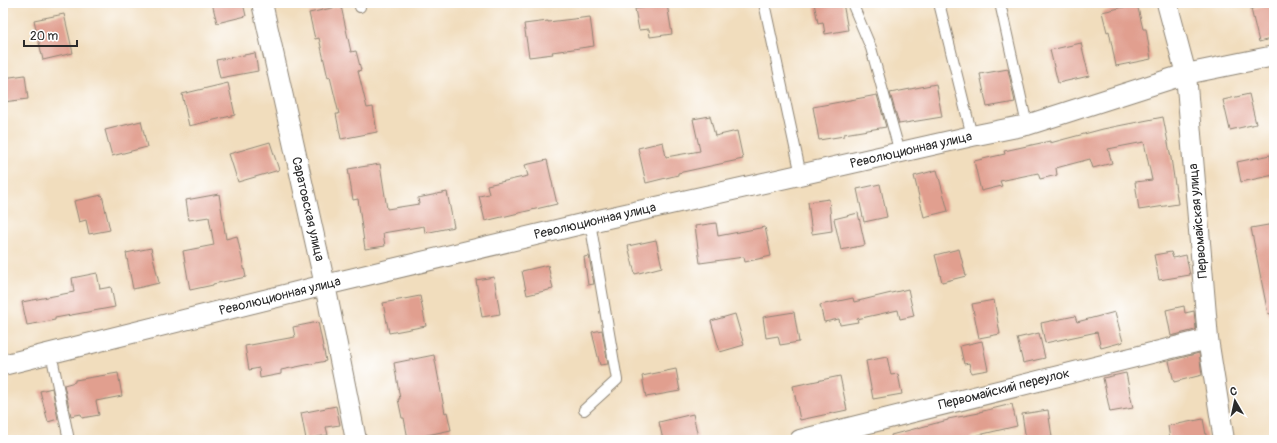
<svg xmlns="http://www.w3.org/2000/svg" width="1277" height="443" font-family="Pangolin,sans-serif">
<rect width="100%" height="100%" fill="#fff"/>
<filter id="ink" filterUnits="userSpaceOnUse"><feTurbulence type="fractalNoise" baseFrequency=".025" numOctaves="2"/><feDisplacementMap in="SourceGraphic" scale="8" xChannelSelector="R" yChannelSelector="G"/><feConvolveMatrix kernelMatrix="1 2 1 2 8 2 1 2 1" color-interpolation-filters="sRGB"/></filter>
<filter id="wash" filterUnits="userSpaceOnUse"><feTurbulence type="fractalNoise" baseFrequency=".012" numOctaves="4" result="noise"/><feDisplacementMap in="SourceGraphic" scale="16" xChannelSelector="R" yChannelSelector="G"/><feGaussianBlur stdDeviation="0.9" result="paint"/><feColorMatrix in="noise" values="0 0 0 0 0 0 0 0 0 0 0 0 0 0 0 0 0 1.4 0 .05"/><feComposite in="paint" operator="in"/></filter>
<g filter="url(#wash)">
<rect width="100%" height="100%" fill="#f1ddbd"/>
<g id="blocks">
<!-- building -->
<path fill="#e19f8f" d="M212,3H243L246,16L217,23Z
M814,3H843L848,30L825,34L823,22L818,23Z
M1274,3V38L1259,42L1251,9Z
M667,4L672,34L650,37L649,29L639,30L635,9Z
M1137,4L1143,29H1146L1151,59L1116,66L1109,31L1107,32L1102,12Z
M341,6L351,52L356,51L361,70L358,71L367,108L373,107L377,132L341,139L336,114H339L330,77L328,78L319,38L315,39L309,13Z
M64,14L73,53L43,60L34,20Z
M590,17L594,46L552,52L553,54L529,57L524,24L548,21V22Z
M1081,43L1089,76L1058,83L1050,50Z
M255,53L258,71L220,78L216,60Z
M1008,69L1015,102L987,107L980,74Z
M25,75L28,99L3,102V78Z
M228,83L235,115L189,126L182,94Z
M936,84L942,117L899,124L890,93Z
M1249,94L1256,124L1230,130L1223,100Z
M877,95L886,127L844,134V136L819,140L813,107Z
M710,116L715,136L737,131L743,159L678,173V175L646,183L638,148L663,142L666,157L700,151L693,119Z
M1163,117L1171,158L1178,204L1139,210L1135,182L1152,180L1144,142L1108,149L1112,163L1093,168L1090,159L1056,168L1057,175L1040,179L1038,173L1000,181L1002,186L981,191L974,161L1005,154L1004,151L1050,141V143L1103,129Z
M141,121L147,147L112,156L105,130Z
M270,142L279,170L238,182L229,154Z
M1270,155L1274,175L1241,182L1237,162Z
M547,160L557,204L485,221L479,196L489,194L487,185L528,176L525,165Z
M380,164L387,209L419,204L418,198L447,192L454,227L425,233L424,226L383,233L385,246L365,249L358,199L353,200L348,169Z
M937,170L948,211L924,217L914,176Z
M880,184L887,217L864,222L857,189Z
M219,194L226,239L237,236L246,277L213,284V285L190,290L183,251L214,245L209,217L189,220L186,200Z
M102,195L110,230L89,234L86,220L79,222L74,201Z
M829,199L832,231L812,234L808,202Z
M858,213L865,245L841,250L834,219Z
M716,223L718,236L765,227L771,256L745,262L744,257L700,263L695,226Z
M1274,224V313L1268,314L1251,228Z
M656,240L662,267L635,274L628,246Z
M151,248L159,283L133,289L126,253Z
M959,249L966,276L942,282L935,255Z
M1171,252L1173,258L1186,255L1190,275L1159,280L1154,255Z
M589,256L594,284L588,285L584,257Z
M548,265L553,289L527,295L522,271Z
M97,273L100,289L111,287L115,307L55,318V320L27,325L22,302L74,292L72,278Z
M494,277L500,314L482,317L476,280Z
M908,289L914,316L900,319L898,310L857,319L858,322L840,325L839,319L824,322L820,305L853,298L854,302Z
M420,296L426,326L389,333L383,303Z
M994,300L1000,334L979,338L972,304Z
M1184,306L1185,313L1194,311L1196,329L1195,330L1171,336L1166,310Z
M794,312L799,342L780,345L778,336L766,338L763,317Z
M1115,312L1123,342L1101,348L1097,332L1045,343L1041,323L1075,316L1077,322Z
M735,314L744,345L720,352L711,321Z
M318,322L326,361L281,370V374L260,378L259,368L249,370L245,346L295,337L293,327Z
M602,330L608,364L600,365L592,332Z
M1039,333L1045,358L1023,363L1017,338Z
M982,341L988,370L971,373L969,363L964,364L960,346Z
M1199,353L1202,375L1174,382L1169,361Z
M434,355L445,413L447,412L451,430L408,439L404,418H402L398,399H400L394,363Z
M887,357L891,375L898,374L902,394L873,399L866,361Z
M676,369L680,391L646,397L642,376Z
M118,373L122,396L96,401L99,415L82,418L81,414L71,416L64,385L75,382V380Z
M1126,373L1133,408L1110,412L1103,378Z
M840,376L847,410L800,420L793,386Z
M52,388L58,419L48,422L40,391Z
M1012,404L1017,426L970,437V440H892L891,435L948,420V419L979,413V412Z
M336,406L340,425L326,427L328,435L306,439L301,413Z
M1048,410L1052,437L1043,438L1044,440H1026L1022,414Z
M693,414L698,437L684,440H663L659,422Z
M1203,419L1207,440H1170L1168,426Z"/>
</g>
</g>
<g filter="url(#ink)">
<use href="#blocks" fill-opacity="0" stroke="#8e8474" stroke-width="1"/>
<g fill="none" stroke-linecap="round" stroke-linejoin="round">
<!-- lane casing -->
<g stroke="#8e8474" stroke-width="12">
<path id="lane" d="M359,3L360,7
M764,3L801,175
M852,3L871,48L900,153
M939,3L972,136
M1000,3L1027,125
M51,353L69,440
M584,410L617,380L590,222"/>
</g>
<!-- street casing -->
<g stroke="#8e8474" stroke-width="22">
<path id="street" d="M262,3L325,285L356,440
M1167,3L1186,74L1208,339L1224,440
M3,365L325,285L590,222L972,136L1027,125L1186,74L1274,56
M800,440L1208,339"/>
</g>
<!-- lane -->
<use href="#lane" stroke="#fff" stroke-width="10"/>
<!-- street -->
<use href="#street" stroke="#fff" stroke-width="20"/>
</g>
</g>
<g text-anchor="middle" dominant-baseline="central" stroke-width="3" stroke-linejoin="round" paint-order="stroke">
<!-- street labels -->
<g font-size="13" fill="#2b2b2b" stroke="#fff">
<text transform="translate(911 150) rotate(-13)">Революционная улица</text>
<text transform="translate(308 209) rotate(77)">Саратовская улица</text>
<text transform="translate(595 221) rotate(-13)">Революционная улица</text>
<text transform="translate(1198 221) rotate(-95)">Первомайская улица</text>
<text transform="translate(280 296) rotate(-14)">Революционная улица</text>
<text transform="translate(1004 389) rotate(-14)">Первомайский переулок</text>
</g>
</g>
<!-- margin -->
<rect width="1277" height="443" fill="none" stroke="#fff" stroke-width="16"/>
<!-- north arrow -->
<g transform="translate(1235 401) rotate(351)" stroke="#ffffff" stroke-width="3" paint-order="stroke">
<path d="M0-3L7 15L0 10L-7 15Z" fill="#2b2b2b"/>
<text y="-6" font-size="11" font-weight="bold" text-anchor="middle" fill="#2b2b2b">С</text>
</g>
<!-- scale -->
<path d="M24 40v6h53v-6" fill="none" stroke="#2b2b2b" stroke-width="2"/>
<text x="30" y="40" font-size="12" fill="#2b2b2b" stroke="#ffffff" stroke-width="3" paint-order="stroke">20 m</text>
</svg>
